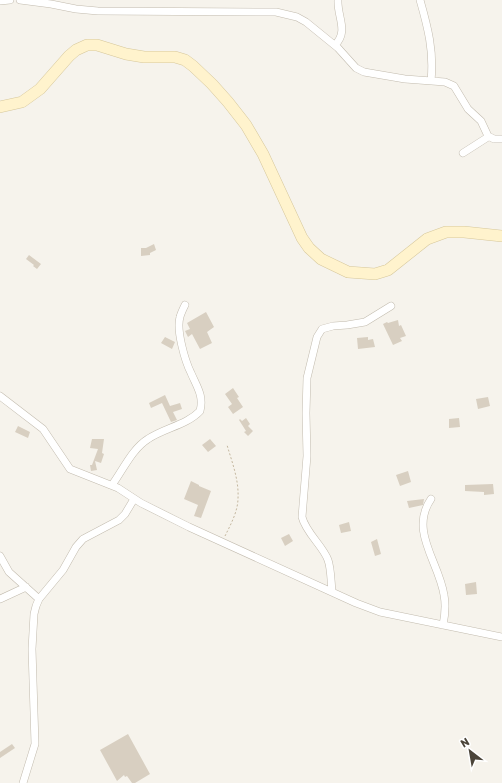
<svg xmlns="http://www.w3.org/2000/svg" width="502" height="783" font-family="Rubik,sans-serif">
<rect width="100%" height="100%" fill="#f6f3ec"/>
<!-- building -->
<path fill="#d8cfc1" d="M154,244L156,250L150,253V255L141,256V248H146Z
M29,255L41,264L37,269L33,266L34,265L26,259Z
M206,312L214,327L207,332L212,343L200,349L192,334L188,337L185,331L190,329L187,323Z
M398,320L399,326L401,325L406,336L400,338L402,341L393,345L383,324L387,322L388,323Z
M165,337L175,342L172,349L161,343Z
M368,337V340L373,339L375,347L358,349L357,338Z
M233,388L239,397L237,398L243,407L233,414L228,407L232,404L225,394Z
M165,395L170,406L180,403L182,409L173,412L177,420L171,422L162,403L151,408L149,403Z
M488,397L490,406L478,409L476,399Z
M246,418L250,424L248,426L253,431L248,436L244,432L246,431L239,420L240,419L242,421Z
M459,418L460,427L449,428V419Z
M18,426L30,432L28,438L15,432Z
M92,439H104L102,453L104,454L101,463L95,461L97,470L91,471L90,465H92L98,449L90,448Z
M210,439L216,446L208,452L202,445Z
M408,471L411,482L400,486L396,475Z
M191,481L199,485V486L211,491L201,518L194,516L198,505L184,499Z
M493,484L494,494L484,495V492L465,491V485Z
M424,499L423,505L409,508L407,501Z
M349,522L351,531L341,533L339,525Z
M289,534L293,541L285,546L281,538Z
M377,539L381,554L375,556L371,542Z
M476,582L477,594L466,595L465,584Z
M128,734L150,774L135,783H132L127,776L125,777L124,775L117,781L100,750Z
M12,744L15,748L0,758V752Z"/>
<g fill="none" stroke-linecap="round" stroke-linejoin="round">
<!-- street casing -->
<g stroke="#c2bbae" stroke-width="8">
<path id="street" d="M20,0L51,4L76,9L98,11L276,12L297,17L306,22L338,48L356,68L364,72L405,79L445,82L454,86L468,109L481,121L488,136L494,139H502
M420,0C428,28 434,51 431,81
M0,1L10,0
M335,45C349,31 337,17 338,0
M463,153L488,137V136
M0,396L43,429L70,469L118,488L141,503L189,527L356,603L380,612L502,637
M112,485C123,470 132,449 148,439C164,428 187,425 200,411C204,396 197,387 191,373C185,361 176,330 180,317C181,313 183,309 185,305
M431,499C409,531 439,562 444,595C446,605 445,615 443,625
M0,556L9,572L39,599
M332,591C331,583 331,568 328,560C323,546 306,533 302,517L307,456L306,413L307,378L317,337L322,329L333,326L347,325L365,322L391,306
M0,599L26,587
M23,783L35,744L32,649L34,614L36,606L39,599L63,570L76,547L83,539L119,520L125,514L134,499"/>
</g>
<!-- secondary casing -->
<g stroke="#d6c79b" stroke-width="12">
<path id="secondary" d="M0,107L22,102L40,89L69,56L76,50L87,45H97L126,54L144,57H175L185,60L193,66L212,84L228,102L246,125L263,154L302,238L309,248L321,259L348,272L375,274L388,270L427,239L446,232H464L502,236"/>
</g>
<!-- path -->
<path stroke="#c4b79f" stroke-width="1" stroke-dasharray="2 2" stroke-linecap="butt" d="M225,536C231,524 238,511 238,498C239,480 232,462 227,445"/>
<!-- street -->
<use href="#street" stroke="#fff" stroke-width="7"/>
<!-- secondary -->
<use href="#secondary" stroke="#fff3cd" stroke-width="11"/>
</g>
<!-- north arrow -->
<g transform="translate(470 751) rotate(329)" stroke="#ffffff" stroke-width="3" paint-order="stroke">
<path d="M0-3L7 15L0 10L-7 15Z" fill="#4b4439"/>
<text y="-6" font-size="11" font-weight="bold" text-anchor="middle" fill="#4b4439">N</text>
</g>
</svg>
